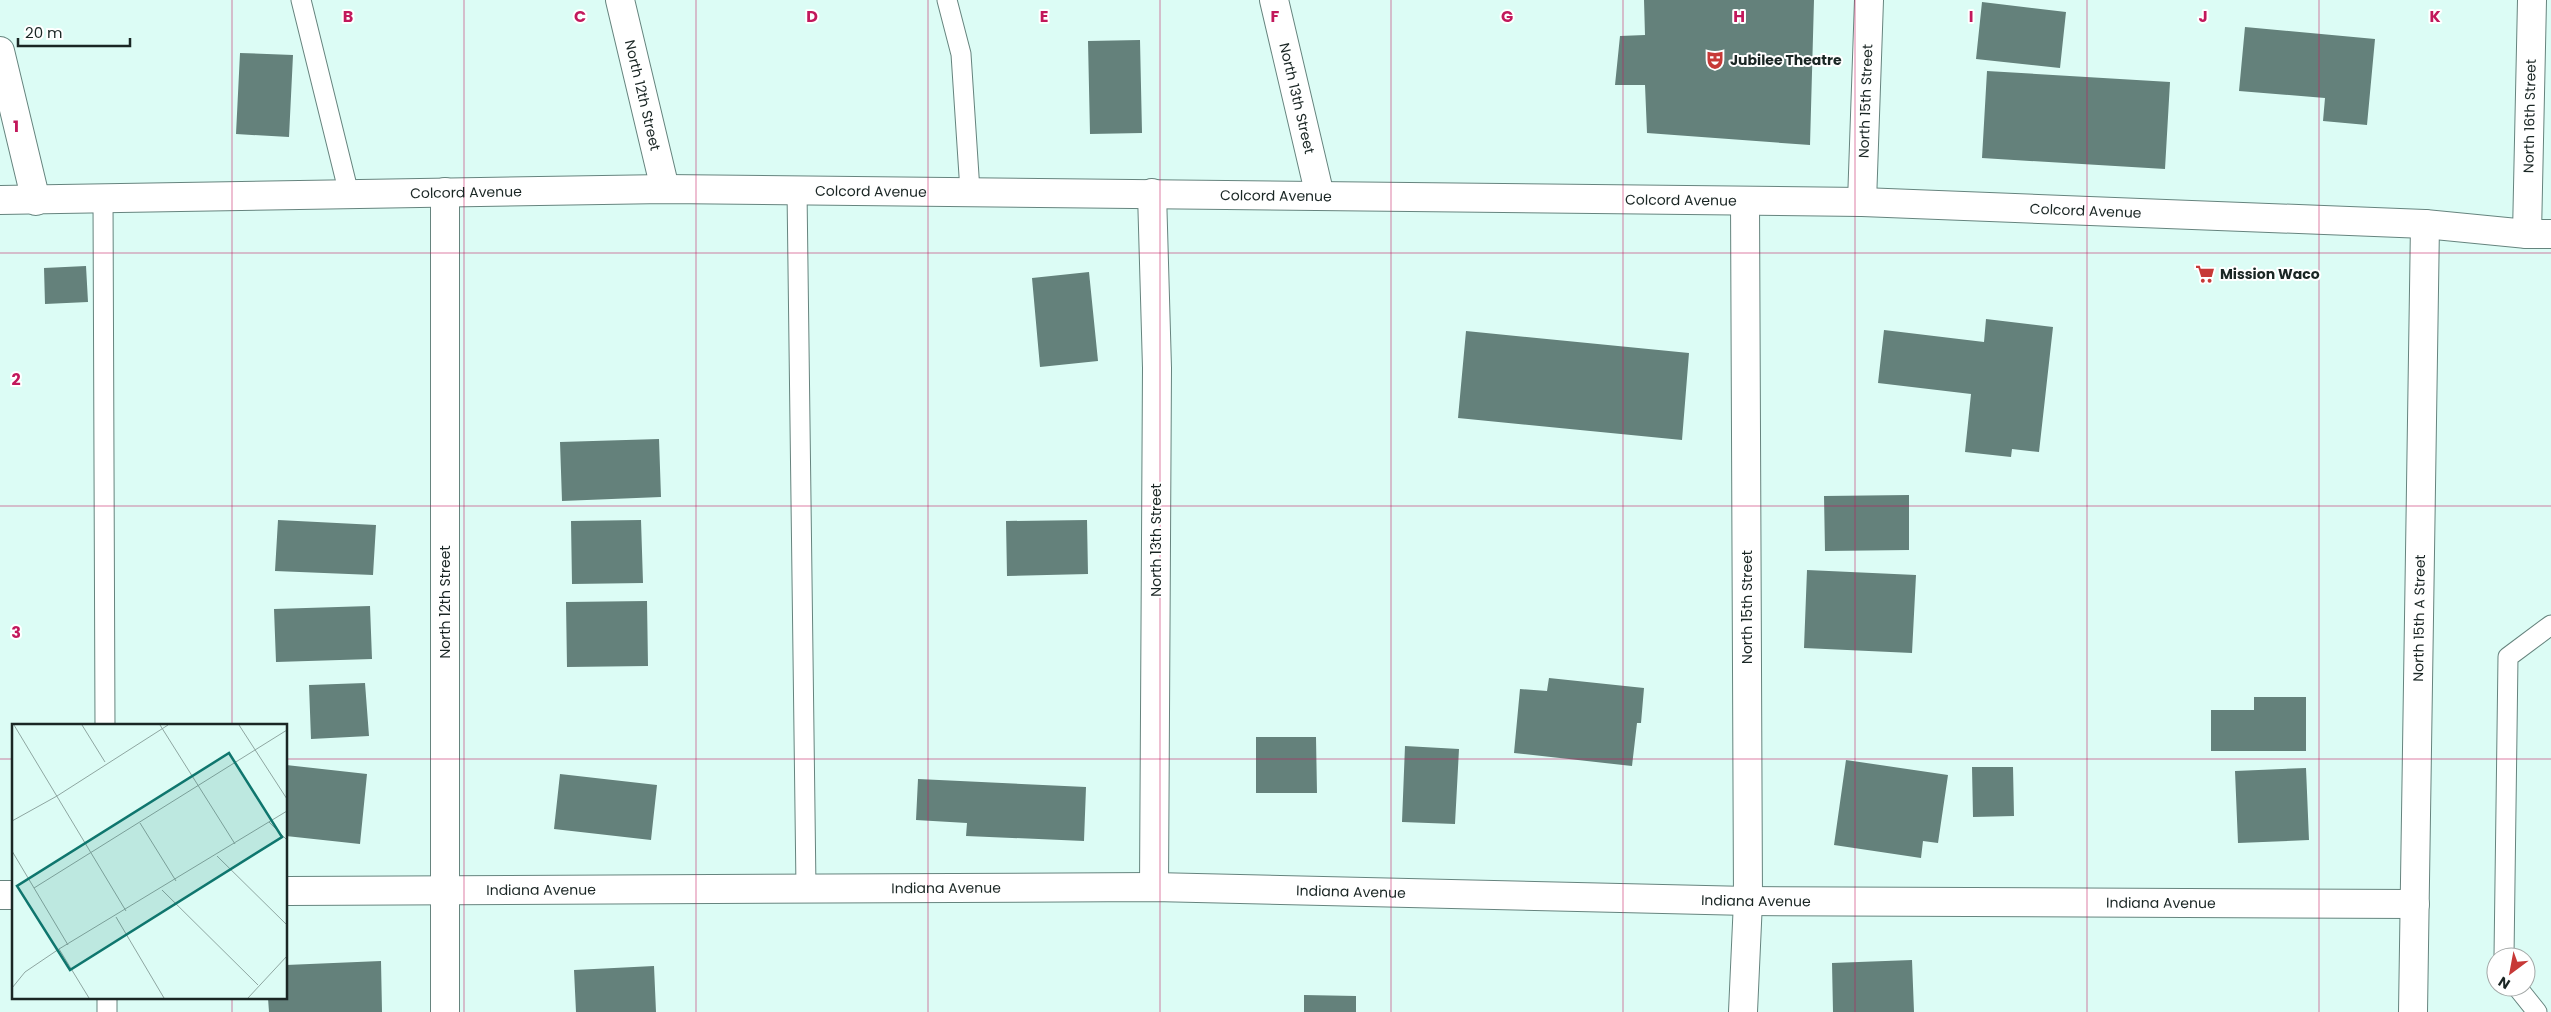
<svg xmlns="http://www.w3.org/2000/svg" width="2551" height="1012" font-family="Poppins,sans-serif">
<rect width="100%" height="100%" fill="#dcfcf5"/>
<!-- building -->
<path fill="#64817b" d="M1644,0H1814L1810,145L1647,133L1645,85H1615L1620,36L1645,35Z
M1982,2L2066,12L2060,68L1976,59Z
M2245,27L2375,39L2367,125L2323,121L2325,98L2239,91Z
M1140,40L1142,133L1090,134L1088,41Z
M240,53L293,55L289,137L236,134Z
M1987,71L2170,82L2165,169L1982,158Z
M86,266L88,302L45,304L44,268Z
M1089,272L1098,361L1040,367L1032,278Z
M1986,319L2053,327L2039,452L2012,449L2011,457L1965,452L1971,394L1878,383L1884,330L1984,342Z
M1466,331L1689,353L1682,440L1458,418Z
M659,439L661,497L562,501L560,442Z
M1909,495V550L1825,551L1824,496Z
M278,520L376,525L373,575L275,571Z
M641,520L643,583L572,584L571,521Z
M1087,520L1088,574L1007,576L1006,521Z
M1807,570L1916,575L1912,653L1804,648Z
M647,601L648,666L567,667L566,602Z
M370,606L372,659L276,662L274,609Z
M1549,678L1644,688L1641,723H1637L1632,766L1514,753L1520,689L1547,691Z
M365,683L369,736L311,739L309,685Z
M2254,697H2306V751H2211V710H2254Z
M1256,737H1316L1317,793H1256Z
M1405,746L1459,749L1455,824L1402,822Z
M1846,760L1948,775L1938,843L1923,841L1921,858L1834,845Z
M286,765L367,774L360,844L286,836Z
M1972,767H2013L2014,816L1973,817Z
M2306,768L2309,840L2238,843L2235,771Z
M560,774L657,785L651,840L554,829Z
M918,779L1086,787L1084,841L966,836L967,823L916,820Z
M1912,960L1914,1012H1833L1832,963Z
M381,961L382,1012H269L268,998H286V965Z
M654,966L656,1012H576L574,970Z
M1304,995L1356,996V1012H1304Z"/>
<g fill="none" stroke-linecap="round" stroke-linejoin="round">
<!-- lane casing -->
<g stroke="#66847e" stroke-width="21">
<path id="lane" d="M301,0L349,194
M947,0L961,54L970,191
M797,190L806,888
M103,199L105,726
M2504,957L2508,657L2551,625
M2517,987L2537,1012
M107,998V1012"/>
</g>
<!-- street casing -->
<g stroke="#66847e" stroke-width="30">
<g id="street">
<path id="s1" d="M620,0L665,189"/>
<path id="s2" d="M1274,0L1320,196"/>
<path d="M0,51L36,201"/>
<path d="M1152,193L1157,368L1154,887"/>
<path id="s3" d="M1862,202L1869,0"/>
<path id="s4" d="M2527,234L2532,0"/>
<path id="s5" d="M286,891L1154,887L1748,901L2415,904"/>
<path d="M0,895H14"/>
<path d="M445,1012V192"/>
<path d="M1743,1012L1748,901L1745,201"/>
<path id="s6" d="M2413,1012L2425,224"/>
</g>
</g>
<!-- secondary casing -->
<g stroke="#66847e" stroke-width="30">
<g id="secondary">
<path id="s7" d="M0,200L665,189L1862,202L2425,224L2527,234H2551"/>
</g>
</g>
<!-- lane -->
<use href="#lane" stroke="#fff" stroke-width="19"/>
<!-- street -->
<use href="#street" stroke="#fff" stroke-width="28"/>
<!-- secondary -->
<use href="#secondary" stroke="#fff" stroke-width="28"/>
</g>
<!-- grid -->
<path fill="none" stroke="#c2185b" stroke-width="1" stroke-opacity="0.55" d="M232,0V726M464,0V1012M696,0V1012M928,0V1012M1160,0V1012M1391,0V1012M1623,0V1012M1855,0V1012M2087,0V1012M2319,0V1012M0,253H2551M0,506H2551M0,759H14M286,759H2551M232,998V1012"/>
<!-- icons -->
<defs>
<g id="theatre-bare" transform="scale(1.5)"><path d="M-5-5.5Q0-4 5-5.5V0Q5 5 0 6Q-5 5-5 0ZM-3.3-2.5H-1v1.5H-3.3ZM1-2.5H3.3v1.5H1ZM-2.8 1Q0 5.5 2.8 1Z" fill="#c73937" stroke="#fff" stroke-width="2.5" paint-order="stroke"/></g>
<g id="supermarket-bare" transform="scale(1.5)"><path d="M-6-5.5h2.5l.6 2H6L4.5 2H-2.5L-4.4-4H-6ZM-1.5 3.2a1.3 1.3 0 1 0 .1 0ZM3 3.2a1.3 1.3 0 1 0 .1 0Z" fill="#c73937" stroke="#fff" stroke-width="2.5" paint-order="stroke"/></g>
</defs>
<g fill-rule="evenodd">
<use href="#theatre-bare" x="1715" y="60"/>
<use href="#supermarket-bare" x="2205" y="274"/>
</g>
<g text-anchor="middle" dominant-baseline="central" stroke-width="4" stroke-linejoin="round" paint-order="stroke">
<!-- poi labels -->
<g font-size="14" font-weight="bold" fill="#1a2624" stroke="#fff" text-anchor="start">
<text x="1730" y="60">Jubilee Theatre</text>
<text x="2220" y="274">Mission Waco</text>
</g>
<!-- street labels -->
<g font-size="14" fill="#1a2624" stroke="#fff">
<text stroke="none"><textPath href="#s1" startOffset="98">North 12th Street</textPath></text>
<text stroke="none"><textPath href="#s2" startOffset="101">North 13th Street</textPath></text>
<text stroke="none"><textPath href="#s3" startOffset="101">North 15th Street</textPath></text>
<text stroke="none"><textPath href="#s4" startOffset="118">North 16th Street</textPath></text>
<text stroke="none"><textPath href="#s7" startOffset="871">Colcord Avenue</textPath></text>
<text stroke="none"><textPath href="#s7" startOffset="466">Colcord Avenue</textPath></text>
<text stroke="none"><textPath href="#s7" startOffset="1276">Colcord Avenue</textPath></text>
<text stroke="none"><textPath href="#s7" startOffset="1681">Colcord Avenue</textPath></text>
<text stroke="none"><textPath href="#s7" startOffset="2086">Colcord Avenue</textPath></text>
<text transform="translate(1156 540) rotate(-90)">North 13th Street</text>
<text transform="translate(445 602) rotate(-90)">North 12th Street</text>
<text transform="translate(1747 607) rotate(-90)">North 15th Street</text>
<text stroke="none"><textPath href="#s6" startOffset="394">North 15th A Street</textPath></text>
<text stroke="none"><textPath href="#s5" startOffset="660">Indiana Avenue</textPath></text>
<text stroke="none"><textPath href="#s5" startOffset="255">Indiana Avenue</textPath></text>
<text stroke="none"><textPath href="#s5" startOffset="1065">Indiana Avenue</textPath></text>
<text stroke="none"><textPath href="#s5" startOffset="1470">Indiana Avenue</textPath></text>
<text stroke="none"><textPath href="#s5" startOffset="1875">Indiana Avenue</textPath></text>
</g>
</g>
<!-- overview -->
<g transform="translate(12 724)">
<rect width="275" height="275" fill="#dcfcf5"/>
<path fill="none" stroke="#8ea6a1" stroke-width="1" d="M2,1L114,187M70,1L93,38M148,1L223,120M227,1L275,75M0,97L45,72L156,1M257,98L275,116M128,99L164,157M0,127L56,221M205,132L275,201M22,164L275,6M150,166L246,261M104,193L152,274M47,225L77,274M0,264L13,248L47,225L275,87M236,274L275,232"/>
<path fill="#0f766e" fill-opacity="0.15" stroke="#0f766e" stroke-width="2.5" d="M217,29L270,113L58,246L5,162Z"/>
<rect width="275" height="275" fill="none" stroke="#1a2624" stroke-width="2.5"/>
</g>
<g font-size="16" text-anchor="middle" font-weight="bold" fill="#c2185b" stroke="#fff" stroke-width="4" stroke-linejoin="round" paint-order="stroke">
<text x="348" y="22">B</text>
<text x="580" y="22">C</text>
<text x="812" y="22">D</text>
<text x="1044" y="22">E</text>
<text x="1275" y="22">F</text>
<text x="1507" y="22">G</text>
<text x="1739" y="22">H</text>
<text x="1971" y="22">I</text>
<text x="2203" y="22">J</text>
<text x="2435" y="22">K</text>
<text x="16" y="132">1</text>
<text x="16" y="385">2</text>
<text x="16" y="638">3</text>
</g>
<!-- north arrow -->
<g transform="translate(2511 972) rotate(212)"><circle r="24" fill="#ffffff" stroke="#a3a8a7"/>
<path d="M0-4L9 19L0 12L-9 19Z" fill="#c73937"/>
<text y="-8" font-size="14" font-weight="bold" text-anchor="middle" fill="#1a2624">N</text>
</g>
<!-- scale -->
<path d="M18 38v8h112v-8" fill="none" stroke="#1a2624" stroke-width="2.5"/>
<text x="25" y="38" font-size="15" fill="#1a2624" stroke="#ffffff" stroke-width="4" paint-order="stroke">20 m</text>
</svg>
